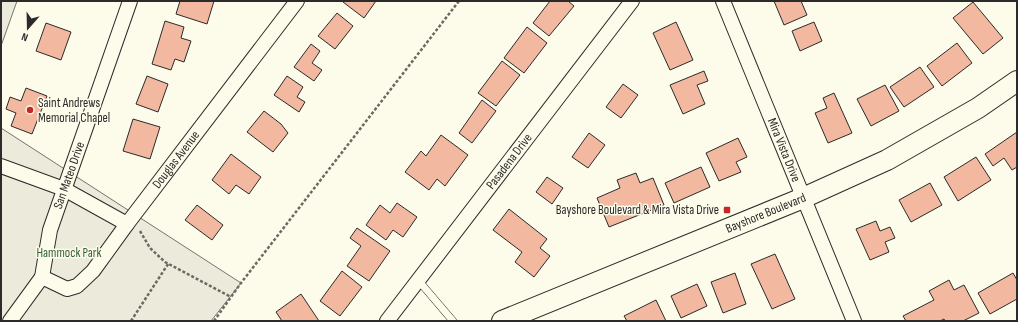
<svg xmlns="http://www.w3.org/2000/svg" width="1018" height="322" font-family="'Sofia Sans Condensed',sans-serif">
<rect width="100%" height="100%" fill="#fdfbea"/>
<!-- green -->
<path fill="#ecebdb" stroke="#74746e" d="M1,1H17L1,46Z
M1,128L241,283L211,321H1Z"/>
<!-- building -->
<path fill="#f2b8a0" stroke="#2b2b2b" d="M180,1H214L207,24L176,14Z
M344,1H376L364,18L343,2Z
M550,1H568L574,6L549,36L533,23Z
M774,1H801L807,15L784,25Z
M973,2L1003,38L983,54L953,18Z
M337,13L353,26L335,49L318,36Z
M165,21L184,27L181,38L191,41L184,62L175,59L171,70L152,64Z
M676,22L693,60L670,70L653,33Z
M814,22L822,41L800,51L792,31Z
M46,23L71,32L61,60L36,51Z
M527,27L547,43L524,73L504,58Z
M957,43L972,63L942,86L927,66Z
M311,44L320,51L312,63L322,70L314,81L294,67Z
M502,61L520,75L496,106L478,93Z
M920,67L934,87L904,107L890,87Z
M704,71L708,81L697,85L705,104L683,114L670,85Z
M147,76L168,84L158,112L136,104Z
M287,76L303,87L297,97L305,102L299,112L274,95Z
M623,84L638,95L621,118L606,107Z
M885,85L899,111L871,126L857,99Z
M26,88L47,96L32,134L11,126L16,113L6,109L10,97L21,101Z
M834,93L852,133L828,143L815,113L827,108L823,98Z
M482,100L496,111L472,143L459,133Z
M264,111L281,124L288,133L273,152L247,132Z
M133,119L160,127L150,159L123,151Z
M1017,132V167L1012,170L1004,158L993,166L985,154Z
M589,133L605,145L588,168L572,157Z
M441,135L468,155L445,186L437,179L429,190L405,172L421,151L426,156Z
M738,138L747,157L736,162L741,172L719,181L706,153Z
M231,154L261,177L249,194L236,185L229,194L212,180Z
M976,157L991,180L958,201L944,177Z
M701,167L710,187L674,203L665,183Z
M636,173L640,183L653,178L664,205L609,227L597,198L620,188L617,180Z
M547,177L563,188L552,204L536,192Z
M930,183L942,205L911,222L899,200Z
M397,203L417,217L403,237L393,230L386,240L366,225L380,205L390,213Z
M197,205L223,225L212,240L185,220Z
M509,209L547,239L540,248L550,256L534,277L515,262L522,252L493,230Z
M876,221L880,231L890,227L895,238L885,242L889,252L870,260L856,229Z
M357,228L390,251L369,281L347,266L361,246L350,238Z
M775,254L795,299L772,309L751,264Z
M342,271L362,287L340,316L320,301Z
M735,273L746,304L723,313L711,282Z
M1013,273L1017,280V299L990,314L978,293Z
M949,280L954,290L964,285L979,313L963,321H945L944,319L940,321H906L903,316L934,300L929,291Z
M697,284L707,306L681,318L671,296Z
M301,294L319,321H282L276,312Z
M656,300L666,321H627L624,316Z"/>
<g fill="none" stroke-linecap="round" stroke-linejoin="round">
<!-- lane casing -->
<g stroke="#2b2b2b" stroke-width="8">
<path id="lane" d="M418,280L453,321"/>
</g>
<!-- street casing -->
<g stroke="#2b2b2b" stroke-width="16">
<g id="street">
<path id="s1" d="M723,1L854,321"/>
<path d="M1,166L64,189L127,224"/>
<path id="s2" d="M42,277L67,289L77,286L93,271L127,224L297,1"/>
<path id="s3" d="M10,321L42,277L50,230L130,1"/>
<path id="s4" d="M387,321L632,1"/>
</g>
</g>
<!-- secondary casing -->
<g stroke="#2b2b2b" stroke-width="22">
<g id="secondary">
<path id="s5" d="M502,321L803,198L887,160L978,108L1017,81"/>
</g>
</g>
<!-- path -->
<path stroke="#6a6964" stroke-width="2.5" stroke-dasharray="3 2" stroke-linecap="butt" d="M140,231L150,248L165,262L231,297
M131,321L168,264
M214,321L241,283L459,1"/>
<!-- lane -->
<use href="#lane" stroke="#fdfbea" stroke-width="7"/>
<!-- street -->
<use href="#street" stroke="#fdfbea" stroke-width="14"/>
<!-- secondary -->
<use href="#secondary" stroke="#fdfbea" stroke-width="20"/>
</g>
<!-- markers -->
<g fill="#c62828" stroke="#fdfbea" stroke-width="1.5">
<circle cx="30" cy="110" r="4"/>
<rect x="723" y="206" width="8" height="8" rx="2"/>
</g>
<g text-anchor="middle" dominant-baseline="central" stroke-width="3" stroke-linejoin="round" paint-order="stroke">
<!-- poi labels -->
<g font-size="13" fill="#2b2b2b" stroke="#fdfbea" text-anchor="start">
<text x="38" y="103">Saint Andrews<tspan x="38" dy="15">Memorial Chapel</tspan></text>
<text x="719" y="210" text-anchor="end">Bayshore Boulevard &amp; Mira Vista Drive</text>
</g>
<!-- street labels -->
<g font-size="13" fill="#2b2b2b" stroke="#fdfbea">
<text stroke="none"><textPath href="#s1" startOffset="161">Mira Vista Drive</textPath></text>
<text stroke="none"><textPath href="#s2" startOffset="199">Douglas Avenue</textPath></text>
<text stroke="none"><textPath href="#s4" startOffset="201">Pasadena Drive</textPath></text>
<text stroke="none"><textPath href="#s3" startOffset="160">San Mateo Drive</textPath></text>
<text stroke="none"><textPath href="#s5" startOffset="285">Bayshore Boulevard</textPath></text>
</g>
<!-- park labels -->
<g font-size="13" fill="#34623c" stroke="#fdfbea">
<text x="69" y="253">Hammock Park</text>
</g>
</g>
<!-- border -->
<rect width="1018" height="322" fill="none" stroke="#2b2b2b" stroke-width="4"/>
<!-- north arrow -->
<g transform="translate(28 28) rotate(200)" stroke="#fdfbea" stroke-width="3" paint-order="stroke">
<path d="M0-3L7 15L0 10L-7 15Z" fill="#2b2b2b"/>
<text y="-6" font-size="11" font-weight="bold" text-anchor="middle" fill="#2b2b2b">N</text>
</g>
</svg>
